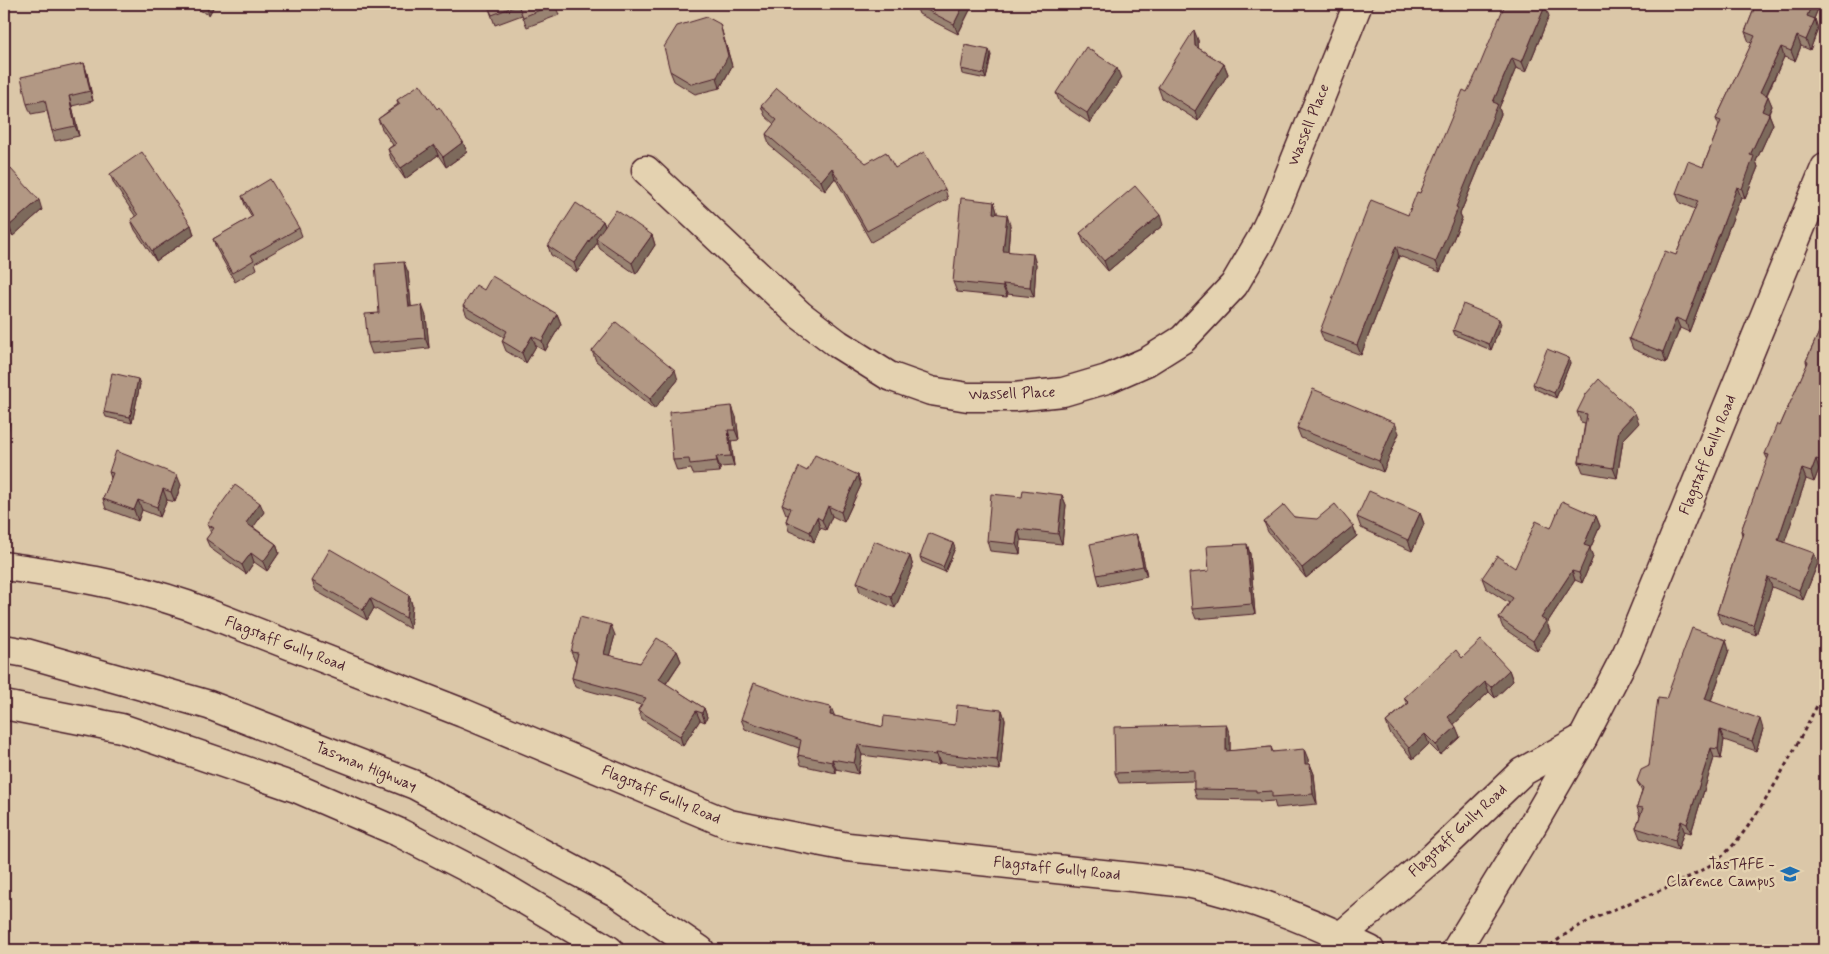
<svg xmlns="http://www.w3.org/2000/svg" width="1829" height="954" font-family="Mynerve,sans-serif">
<rect width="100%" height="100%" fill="#dbc7a8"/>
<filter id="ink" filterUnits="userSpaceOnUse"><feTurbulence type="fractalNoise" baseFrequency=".02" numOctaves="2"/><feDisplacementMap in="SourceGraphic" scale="10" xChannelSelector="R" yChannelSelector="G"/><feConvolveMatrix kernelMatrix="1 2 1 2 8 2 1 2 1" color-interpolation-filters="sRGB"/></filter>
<g filter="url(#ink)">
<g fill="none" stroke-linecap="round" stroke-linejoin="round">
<!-- minor casing -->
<g stroke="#4a1f2b" stroke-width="31">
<path id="minor" d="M646,170L800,315L838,344L889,376L931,391L968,397H1014L1063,392L1107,379L1148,361L1183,339L1234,285L1261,239L1278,203L1358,4
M4,566C68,575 125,584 187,605L463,713L729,824L848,847L1187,883C1251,896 1313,922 1370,950
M1341,936L1431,859L1522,772L1583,738"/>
</g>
<!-- tertiary casing -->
<g stroke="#4a1f2b" stroke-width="31">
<path id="tertiary" d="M1456,950L1532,826L1583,738L1627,653L1825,168"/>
</g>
<!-- motorway casing -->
<g stroke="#4a1f2b" stroke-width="31">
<path id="motorway" d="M4,649L26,653L209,705L415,785L615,892L700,950
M4,705L121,728L296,788L398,832L491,880L609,950"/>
</g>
<!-- path -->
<path stroke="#4a1f2b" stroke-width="3" stroke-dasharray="4 4" stroke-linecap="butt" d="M1544,950C1557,941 1570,930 1585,923C1626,902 1672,889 1712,864C1754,837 1800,736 1825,691"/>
<!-- minor -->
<use href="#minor" stroke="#e4d2b0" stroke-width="28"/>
<!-- tertiary -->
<use href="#tertiary" stroke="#e4d2b0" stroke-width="28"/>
<!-- motorway -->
<use href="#motorway" stroke="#e4d2b0" stroke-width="28"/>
</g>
<!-- wall -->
<path fill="#998372" stroke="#4a1f2b" d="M188,4H215L209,15Z
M482,4H555L559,15L527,27L522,15L495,25L488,6L484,8Z
M915,4H973L958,34L919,14Z
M1756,4H1820L1814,19H1815L1818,29L1810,50L1801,46L1795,61L1784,57L1767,95L1772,106L1769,114L1773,124L1756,161L1758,167L1745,199L1741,197L1689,332L1680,328L1666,363L1633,349L1629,339L1676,255L1695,209L1680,203L1676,193L1703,167L1719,126L1716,119L1752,43L1749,42L1745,32Z
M1549,16L1526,72L1516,68L1499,108L1501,114L1460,214L1462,218L1440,272L1399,256L1361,355L1324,341L1320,331L1408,215L1420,193L1467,92Z
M720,24L723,35L732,66L720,88L695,94L674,81L670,71Z
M1198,40V48L1224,64L1228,74L1198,121L1162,98L1158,87Z
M991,55L986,79L962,74L961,69Z
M84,63L87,73L93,101L72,106L79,136L55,141L52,131L47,111L31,114L27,104Z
M1121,78L1090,123L1060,103L1056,93Z
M397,100L437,109L463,142L467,152L446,167L438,155L405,179L391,159L388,149L393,145L382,129L378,119L398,104Z
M761,106L866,163L895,168L945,189L948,199L871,242L835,178L825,191L769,145L766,134L774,124L765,116Z
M4,174L42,210L13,236L4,225Z
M110,174L191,225L194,235L156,261L135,230L131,220L136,217L114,184Z
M242,196L299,228L302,236L255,263L257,269L235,282L216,248L213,239L252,217L245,205Z
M994,202L997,212V214L1010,225L1008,251L1036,264L1034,297L1007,294V297L957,292L953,282Z
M603,221L605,226L652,235L655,245L636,274L600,249L597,243L577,272L551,255L548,246Z
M1163,225L1108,271L1084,243L1080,233Z
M408,272L411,306L426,316L429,348L372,354L368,343L379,313Z
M484,290L557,314L561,324L545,351L536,346L526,363L506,351L502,341L504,337L467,316L463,306Z
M1825,319V467L1824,470L1819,469L1814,482L1806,479L1784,543L1818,563L1803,600L1772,587L1756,635L1721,623L1717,613L1742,535L1741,531L1768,460L1765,454L1780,426L1807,365L1806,361Z
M1501,324L1491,350L1455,335L1453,330Z
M592,351L678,380L654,409L596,361Z
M1570,363L1556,398L1535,389L1533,384Z
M140,384L132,423L106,417L104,412Z
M1577,412L1639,423L1623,440L1617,478L1583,472L1579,462L1585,423L1581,422Z
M736,417L739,440L731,441L734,466L720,467V472L693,474L691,469L677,471L673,460Z
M1297,428L1399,433L1383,472L1301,438Z
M807,471L858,475L861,485L844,522L832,516L826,530L820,528L814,542L789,531L786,521L788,515L786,514L782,504Z
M109,472L181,485L175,502L167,500L160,517L142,510L138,521L106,509L103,499L111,478Z
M1062,495L1066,505L1062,544L1021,540L1020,554L990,551L987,541L1022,497Z
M264,512L253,527L276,544L279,553L267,571L254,562L246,574L210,548L206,539L211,533L207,524Z
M1420,513L1424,524L1412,551L1361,528L1357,517Z
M1596,516L1600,526L1590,549L1593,557L1582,583L1575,580L1547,623L1550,631L1537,651L1503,628L1499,618L1509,603L1486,588L1482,578L1515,568L1551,528Z
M1294,517L1353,526L1357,536L1306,578L1268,532L1264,522Z
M1136,534L1140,544L1147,576L1100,586L1097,575Z
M1247,544L1250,554L1255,614L1196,619L1192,609L1209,571Z
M955,548L945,572L922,562L920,557Z
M910,556L913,567L895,608L860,592L857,582Z
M312,581L409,595L412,605L410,629L374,608L367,620L316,591Z
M615,635L609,656L640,663L677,651L681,661L666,684L704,708L707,717L705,722L700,720L683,746L642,719L638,710L641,705L575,687L572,678L576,661H575L571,652Z
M1729,650L1711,701L1763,729L1756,751L1724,740L1721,759L1714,758L1691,833L1684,831L1678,850L1640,838L1636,828L1640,816L1637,807L1642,792L1637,781L1649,766L1666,699Z
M1509,670L1513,681L1495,698L1489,692L1454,724L1460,737L1440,755L1429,744L1413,759L1390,733L1386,722L1407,704L1404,698Z
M1002,710L1005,720L1000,770L940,763L939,765L862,755L858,774L836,769V773L801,765L798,755L799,748L745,729L741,719L834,716L883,727L955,725Z
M1230,735V751L1271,747L1273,752L1308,759V764H1310L1314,774L1317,804L1276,808L1274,801L1260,802L1259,800L1197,799L1194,789V781L1119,783L1115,773Z"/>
<!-- shaded-wall -->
<path fill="#7d6a5c" stroke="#4a1f2b" d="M206,4H215L209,15L206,5Z
M964,4H973L958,34L954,24Z
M1812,4H1820L1811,26L1807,16Z
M1545,6L1549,16L1526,72L1522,62Z
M1815,19L1818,29L1810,50L1806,40Z
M720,24L723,35L732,66L720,88L717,77Z
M1194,30L1198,40L1199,56L1195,46Z
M1797,36L1801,46L1795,61L1791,51Z
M1781,47L1784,57L1763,102L1760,92Z
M989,50L991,55L986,79L984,74Z
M1512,58L1516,68L1499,108L1501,114L1460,214L1462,218L1440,272L1436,262L1493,102Z
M84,63L87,73L93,101L90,91Z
M1224,64L1228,74L1198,121L1195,111Z
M1117,68L1121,78L1090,123L1087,113Z
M69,96L72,106L79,136L75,126Z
M1768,96L1772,106L1765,121L1762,111Z
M1769,114L1773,124L1756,161L1758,167L1745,199L1742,189L1750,155Z
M463,142L467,152L446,167L443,157Z
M434,145L438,155L405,179L401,168Z
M832,168L835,178L825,191L821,181Z
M1737,187L1741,197L1689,332L1686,322Z
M39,200L42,210L13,236L9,226Z
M994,202L997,212L996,223L993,213Z
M1007,215L1010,225L1007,261L1003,251Z
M1160,215L1163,225L1108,271L1104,261Z
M603,221L606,230L596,238L597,243L577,272L574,263Z
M191,225L194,235L156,261L152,251Z
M652,235L655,245L636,274L632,263Z
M1396,246L1399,256L1361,355L1357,345Z
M1033,254L1036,264L1034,297L1030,287Z
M404,262L408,272L412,317L409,307Z
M1003,284L1007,294V297L1003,287Z
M422,305L426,316L429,348L425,338Z
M557,314L561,324L545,351L542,341Z
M1676,318L1680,328L1666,363L1663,352Z
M1499,319L1501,324L1491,350L1489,344Z
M532,336L536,346L526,363L522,353Z
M1569,358L1570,363L1556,398L1554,393Z
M675,370L678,380L654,409L650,399Z
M138,379L140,384L132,423L130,417Z
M732,406L736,417L739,440L735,430Z
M6,410L10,419L4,473V436Z
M1635,413L1639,423L1623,440L1617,478L1613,468L1619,430Z
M1395,423L1399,433L1383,472L1379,461Z
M728,430L731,441L734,466L731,456Z
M1825,448V467L1824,470L1820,460Z
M716,457L720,467V472L717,461Z
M1816,459L1819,469L1814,482L1811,472Z
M1802,469L1806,479L1782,550L1778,540Z
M177,475L181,485L175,502L171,492Z
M858,475L861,485L844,522L841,512Z
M163,489L167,500L160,517L157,507Z
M1062,495L1066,505L1062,544L1058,534Z
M138,500L142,510L138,521L134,510Z
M260,503L264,512L250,532L246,523Z
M828,506L832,516L826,530L822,520Z
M1420,513L1424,524L1412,551L1408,540Z
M1596,516L1600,526L1590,549L1593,557L1582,583L1579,573L1584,545Z
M817,517L820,528L814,542L810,532Z
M1353,526L1357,536L1306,578L1302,568Z
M1018,529L1021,540L1020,554L1016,544Z
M1136,534L1140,544L1147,576L1143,566Z
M953,543L955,548L945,572L943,567Z
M276,544L279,553L267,571L263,562Z
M1247,544L1250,554L1255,614L1252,604Z
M251,553L254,562L246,574L242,565Z
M1814,553L1818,563L1803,600L1799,590Z
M910,556L913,567L895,608L891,597Z
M1572,571L1575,580L1547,623L1550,631L1537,651L1533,641L1541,618Z
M1768,577L1772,587L1756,635L1753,625Z
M409,595L412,605L410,629L406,618Z
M370,598L374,608L367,620L363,610Z
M611,625L615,635L607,664L604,654Z
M1726,640L1729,650L1708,709L1705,699Z
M677,651L681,661L662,689L659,679Z
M1509,670L1513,681L1495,698L1491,687Z
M1485,682L1489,692L1451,727L1448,717Z
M831,707L835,717L830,715Z
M704,708L707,717L705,722L702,713Z
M1002,710L1005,720L1000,770L997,760Z
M696,711L700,720L683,746L680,736Z
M1760,719L1763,729L1756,751L1752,741Z
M1226,724L1230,735V762L1226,751Z
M1456,727L1460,737L1440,755L1436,745Z
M1720,730L1724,740L1721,759L1718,749Z
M1425,734L1429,744L1413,759L1409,748Z
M858,745L862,755L858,774L854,763Z
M1711,748L1714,758L1691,833L1687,824Z
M1304,749L1308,759L1309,775L1305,764Z
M936,753L940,763L939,765L936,755Z
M832,759L836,769V773L832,762Z
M1310,764L1314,774L1317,804L1313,794Z
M1681,821L1684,831L1678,850L1675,840Z"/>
<!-- building -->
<path fill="#b29884" stroke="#4a1f2b" d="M487,4H555L523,17L518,5L492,15Z
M915,4H964L954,24Z
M1505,4H1538L1545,6L1522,62L1512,58L1493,102L1498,104L1456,207L1458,208L1436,262L1396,246L1357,345L1320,331L1371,200L1408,215L1417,192L1420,193L1463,90L1467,92L1477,72Z
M1756,4H1812L1807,16L1815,19L1806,40L1797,36L1791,51L1781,47L1760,92L1768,96L1762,111L1769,114L1750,155L1754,156L1742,189L1737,187L1686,322L1676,318L1663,352L1629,339L1665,251L1676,255L1698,201L1676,193L1688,161L1703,167L1721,121L1716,119L1755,36L1745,32Z
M707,17L720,24L728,56L717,77L692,84L670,71L664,47L677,26Z
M1194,30L1195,46L1224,64L1195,111L1158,87Z
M965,45L989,50L984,74L961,69Z
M1086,47L1117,68L1087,113L1056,93Z
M84,63L90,91L69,96L75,126L52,131L45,100L27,104L21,77Z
M420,84L437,109L439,107L463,142L443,157L434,145L401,168L388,149L396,144L378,119L400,104L397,100Z
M777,88L866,163L886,152L895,168L924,152L945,189L867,231L832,168L821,181L766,134L777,120L761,106Z
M142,152L191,225L152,251L131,220L138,215L110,174Z
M10,168L39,200L9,226L4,219V174Z
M270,179L299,228L251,255L254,260L232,273L213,239L253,216L242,196Z
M1135,186L1160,215L1104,261L1080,233Z
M961,198L994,202L993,213L1007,215L1003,251L1033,254L1030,287L1003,284V287L953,282Z
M576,203L603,221L574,263L548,246Z
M616,210L652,235L632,263L596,238Z
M404,262L409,307L422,305L425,338L368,343L365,314L379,313L375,264Z
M492,276L557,314L542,341L532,336L522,353L502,341L507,331L463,306L476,285L484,290Z
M1463,304L1499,319L1489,344L1453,330Z
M1825,319V448L1820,460L1816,459L1811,472L1802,469L1778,540L1814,553L1799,590L1768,577L1753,625L1717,613L1743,532L1741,531L1769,455L1765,454L1777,424L1780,426L1808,362L1806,361Z
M616,322L675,370L650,399L592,351Z
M1547,349L1569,358L1554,393L1533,384Z
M112,373L138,379L130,417L104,412Z
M1599,379L1635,413L1619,430L1613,468L1579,462L1587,414L1577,412L1586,394Z
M1313,389L1395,423L1379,461L1297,428Z
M732,406L735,430H728L731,456L716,457L717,461L690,464L689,459L673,460L669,412Z
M4,409L6,410L4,436Z
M116,451L177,475L171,492L163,489L157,507L138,500L134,510L103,499L113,473L109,472Z
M815,455L858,475L841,512L828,506L822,520L817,517L810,532L786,521L791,508L782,504L799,467L807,471Z
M235,485L260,503L246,523L276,544L263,562L251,553L242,565L206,539L214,528L207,524Z
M1023,490L1062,495L1058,534L1018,529L1016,544L987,541L991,494L1022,497Z
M1369,491L1420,513L1408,540L1357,517Z
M1562,501L1596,516L1584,545L1590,547L1579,573L1572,571L1541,618L1546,621L1533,641L1499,618L1513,598L1482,578L1497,556L1515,568L1536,521L1551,528Z
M1335,504L1353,526L1302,568L1264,522L1284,505L1294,517L1317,519Z
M929,533L953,543L943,567L920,557Z
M1136,534L1143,566L1097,575L1090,544Z
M874,541L910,556L891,597L857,582Z
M1247,544L1252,604L1192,609L1189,573L1209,571L1207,546Z
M330,549L409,595L406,618L370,598L363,610L312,581Z
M580,617L611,625L604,654L640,663L657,638L677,651L659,679L704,708L702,713L696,711L680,736L638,710L646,698L572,678L578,653L571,652Z
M1692,628L1726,640L1705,699L1760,719L1752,741L1720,730L1718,749L1711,748L1687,824L1681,821L1675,840L1636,828L1643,808L1637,807L1643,788L1637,781L1641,770L1649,766L1658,698L1666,699Z
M1481,640L1509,670L1491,687L1485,682L1448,717L1456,727L1436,745L1425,734L1409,748L1386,722L1409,703L1404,698L1456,650L1462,658Z
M754,683L804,701L831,707L830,715L883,727L884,716L955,725L957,705L1002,710L997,760L936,753V755L858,745L854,763L832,759V762L798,755L801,740L741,719Z
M1226,724V751L1271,747L1272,752L1304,749L1305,764H1310L1313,794L1272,797V791L1256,792V790L1194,789V770L1115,773L1114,727Z"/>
</g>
<!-- icons -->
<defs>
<g id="university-bare" transform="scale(1.5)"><path d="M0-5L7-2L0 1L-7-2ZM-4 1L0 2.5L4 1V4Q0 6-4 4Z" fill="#1f6fb2" stroke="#e4d2b0" stroke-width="2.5" paint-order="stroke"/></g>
</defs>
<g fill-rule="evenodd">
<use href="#university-bare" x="1790" y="874"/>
</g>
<g text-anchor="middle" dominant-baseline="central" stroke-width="5" stroke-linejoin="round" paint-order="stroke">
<!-- street labels -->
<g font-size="15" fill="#4a1f2b" stroke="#e4d2b0">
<text transform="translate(1309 125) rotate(-68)">Wassell Place</text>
<text transform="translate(1012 394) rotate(-2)">Wassell Place</text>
<text transform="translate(1708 455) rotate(-68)">Flagstaff Gully Road</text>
<text transform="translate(285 644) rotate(21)">Flagstaff Gully Road</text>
<text transform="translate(366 767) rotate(22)">Tasman Highway</text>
<text transform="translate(661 795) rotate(23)">Flagstaff Gully Road</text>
<text transform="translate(1458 831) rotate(-43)">Flagstaff Gully Road</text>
<text transform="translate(1057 869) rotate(6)">Flagstaff Gully Road</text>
</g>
<!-- poi labels -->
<g font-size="15" fill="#4a1f2b" stroke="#e4d2b0" text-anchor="end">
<text x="1775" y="865">TasTAFE -<tspan x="1775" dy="17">Clarence Campus</tspan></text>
</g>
</g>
<!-- margin -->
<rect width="1829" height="954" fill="none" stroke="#e4d2b0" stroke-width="20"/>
<rect x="10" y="10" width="1809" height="934" fill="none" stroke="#4a1f2b" stroke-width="2" filter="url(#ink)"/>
</svg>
